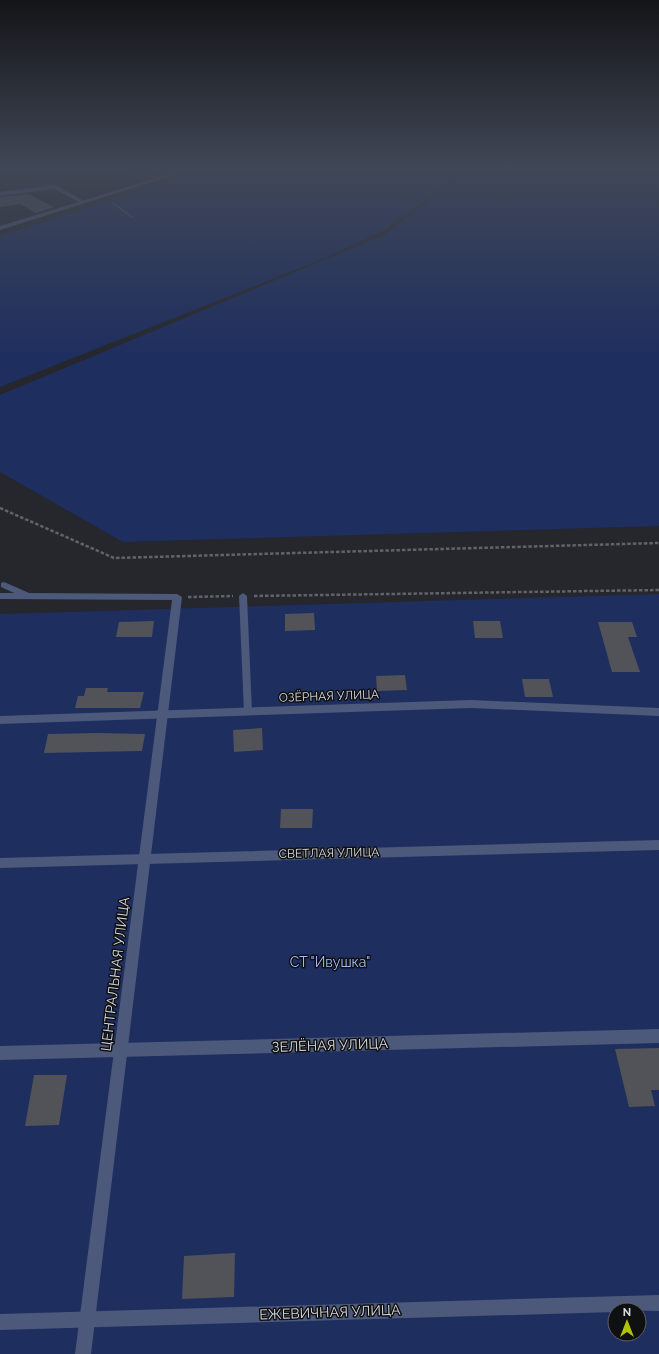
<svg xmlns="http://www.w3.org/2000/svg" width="659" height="1354" font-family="Raleway,sans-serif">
<rect width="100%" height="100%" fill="#25272c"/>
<!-- green -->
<path fill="#1e2e5f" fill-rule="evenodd" d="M210,168H470L386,229L325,258L0,387V236Z
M471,168H659V526L123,542L0,472V395L386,234Z
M659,594V1354H0V614ZM615,1310H639V1334H615Z"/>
<!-- building -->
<path fill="#515359" d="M28,194L54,207L36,213L20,204L0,207V197Z
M314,613L315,630L285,631V614Z
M154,621L152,637H116L119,622Z
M473,621H500L503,638H475Z
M598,622H632L637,637H628L640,672H612Z
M405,675L407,690L377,691L376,676Z
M522,679H549L553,697H525Z
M86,688H108L107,692H144L140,708H75L78,696H84Z
M262,728L263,750L234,752L233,730Z
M97,733L145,734L142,751L44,753L48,734Z
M281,809H313L312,828H280Z
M659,1048V1090H651L655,1106L629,1107L615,1049Z
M34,1075H67L59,1125L25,1126Z
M235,1253L234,1297L182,1299L184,1256Z"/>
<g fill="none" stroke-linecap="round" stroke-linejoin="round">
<!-- path-far1 -->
<path stroke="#626368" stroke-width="1.5" stroke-dasharray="2 1" stroke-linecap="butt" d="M113,203L133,218"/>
<!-- path -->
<path stroke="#626368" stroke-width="2.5" stroke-dasharray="3.5 2" stroke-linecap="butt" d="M0,508L114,558L659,543
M254,596L659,590
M188,597L233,596"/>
<!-- service -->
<path fill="#4c597a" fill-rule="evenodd" d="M243,593L247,596L252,712L251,714H245L244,712L239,596Z"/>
<!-- minor -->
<path fill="#4c597a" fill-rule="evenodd" d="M98,168H109L165,178L163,179Z
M55,185L86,202L81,203L54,189L0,196V192Z
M471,700L659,708V716L471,708L0,724V716Z
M659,840V850L0,868V858Z
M659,1029V1043L0,1060V1046Z
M659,1295V1311L615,1310V1312L0,1330V1314Z"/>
<!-- tertiary -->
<path fill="#4c597a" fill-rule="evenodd" d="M189,168H196L0,230V226Z
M4,582L29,593L177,594L182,597L91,1354H75L172,600L0,599V593H14L1,587V583Z"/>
</g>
<!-- sky -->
<linearGradient id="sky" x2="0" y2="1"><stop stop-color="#141518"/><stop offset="0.47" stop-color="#404756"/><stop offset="1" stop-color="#404756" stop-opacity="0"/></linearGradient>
<rect width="659" height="357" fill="url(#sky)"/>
<g text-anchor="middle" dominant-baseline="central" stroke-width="3" stroke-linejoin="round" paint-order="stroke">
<!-- street labels -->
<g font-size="12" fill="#dbdcdf" stroke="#0f1012">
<text transform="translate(329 696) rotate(-2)">ОЗЁРНАЯ УЛИЦА</text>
<text transform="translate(329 853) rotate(-1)">СВЕТЛАЯ УЛИЦА</text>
</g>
<!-- near-park labels -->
<g font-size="14" fill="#a4bdfa" stroke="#0f1012">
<text x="330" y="962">СТ "Ивушка"</text>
</g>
<!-- near-street labels -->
<g font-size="14" fill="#dbdcdf" stroke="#0f1012">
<text transform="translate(115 974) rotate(-83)">ЦЕНТРАЛЬНАЯ УЛИЦА</text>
<text transform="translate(330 1045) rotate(-2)">ЗЕЛЁНАЯ УЛИЦА</text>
<text transform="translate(330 1312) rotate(-2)">ЕЖЕВИЧНАЯ УЛИЦА</text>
</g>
</g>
<!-- north arrow -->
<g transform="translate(627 1322)"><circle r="19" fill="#0f1012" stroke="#616264"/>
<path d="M0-3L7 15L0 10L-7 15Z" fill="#b0c501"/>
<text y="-6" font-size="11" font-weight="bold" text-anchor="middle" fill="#dbdcdf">N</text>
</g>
</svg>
